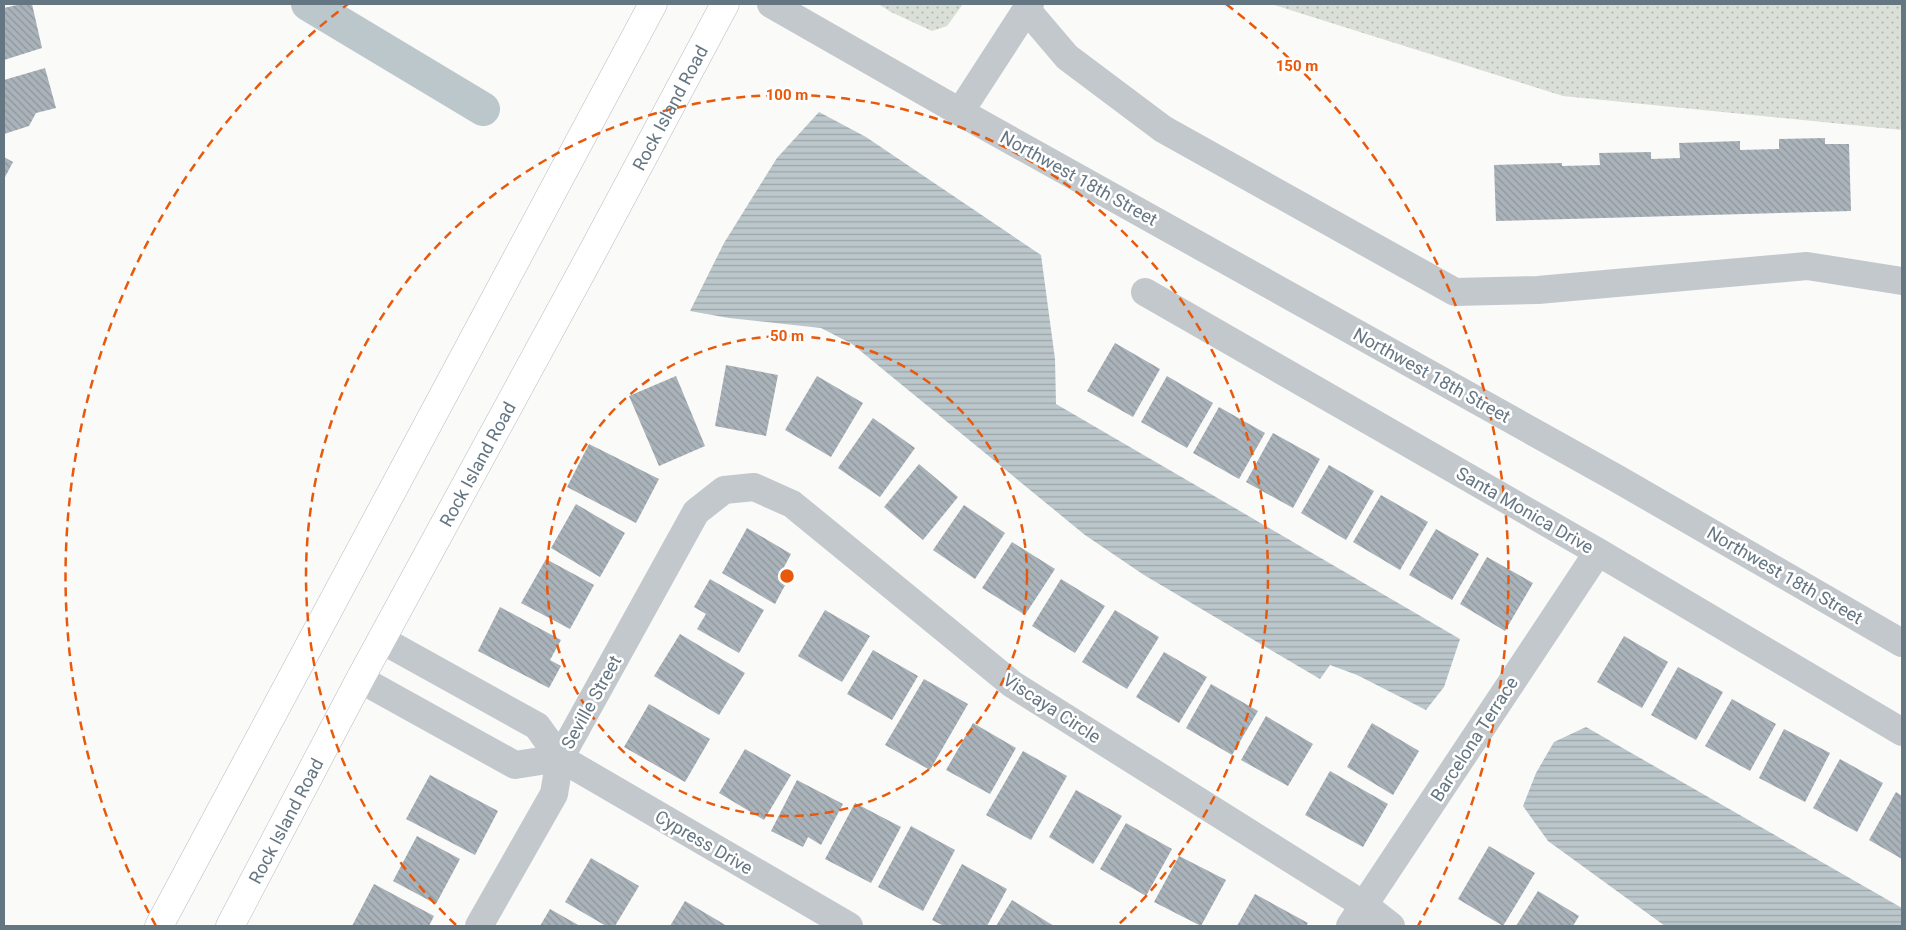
<svg xmlns="http://www.w3.org/2000/svg" width="1906" height="930" font-family="Roboto,sans-serif">
<defs>
<pattern id="green-dots" width="8" height="8" patternUnits="userSpaceOnUse" patternTransform="scale(1.25)"><rect width="8" height="8" fill="#dadfd7"/><path d="M2 2h.1M6 6h.1" fill="none" stroke="#b4b9b4" stroke-width="1.8" stroke-linecap="round"/></pattern>
<pattern id="water-rules" width="6" height="5" patternUnits="userSpaceOnUse" patternTransform="scale(1.25)"><rect width="6" height="5" fill="#bbc7cb"/><path d="M0 2.5h6" fill="none" stroke="#9ca6aa"/></pattern>
<pattern id="building-back-hatch" width="6" height="6" patternUnits="userSpaceOnUse" patternTransform="scale(1.25)"><rect width="6" height="6" fill="#aab3b9"/><path d="M-1 5l2 2M0 0l6 6M5-1l2 2" fill="none" stroke="#8e969c"/></pattern>
</defs>
<rect width="100%" height="100%" fill="#fafaf8"/>
<!-- green -->
<path fill="url(#green-dots)" d="M878,4H963L947,26L932,31L891,12Z
M1271,4H1902V130L1563,96Z"/>
<!-- water -->
<path fill="url(#water-rules)" d="M819,112L866,137L1041,255L1055,359L1056,404L1460,639L1444,687L1426,710L1357,675L1330,665L1320,679L1144,575L1085,535L852,344L821,328L729,318L690,311L724,243L777,158Z
M1586,727L1902,908V926H1665L1548,841L1523,806L1536,773L1554,742Z"/>
<g fill="none" stroke-linecap="round" stroke-linejoin="round">
<!-- canal -->
<path stroke="#bbc7cb" stroke-width="34" d="M308,4L483,109"/>
</g>
<!-- building -->
<path fill="url(#building-back-hatch)" d="M21,4H32L42,48L4,60V8Z
M45,68L56,108L36,113L29,126L4,134V80Z
M1825,138V144H1849L1851,211L1496,221L1494,165L1562,163V166L1600,165L1599,153L1651,152V159L1680,158L1679,143L1740,141V150L1779,149V139Z
M4,157L13,162L4,179Z
M1115,343L1160,369L1133,417L1087,391Z
M726,365L778,375L766,436L715,426Z
M676,376L705,446L659,466L629,396Z
M817,376L863,403L831,457L785,430Z
M1167,376L1213,403L1187,448L1141,422Z
M1219,407L1265,433L1239,479L1193,453Z
M873,418L915,448L880,497L838,468Z
M1273,433L1320,459L1293,508L1246,482Z
M589,444L659,479L636,523L567,487Z
M919,464L958,497L923,540L884,507Z
M1329,465L1374,491L1346,540L1301,513Z
M1381,495L1428,522L1400,570L1353,542Z
M576,504L625,533L600,577L551,548Z
M964,505L1005,533L975,579L933,550Z
M747,528L791,554L783,569L791,574L775,604L722,573Z
M1436,529L1479,554L1452,600L1409,575Z
M1012,542L1055,569L1025,615L982,588Z
M1487,557L1533,583L1505,631L1460,604Z
M546,559L594,585L570,629L521,603Z
M710,579L764,610L739,653L697,629L706,614L694,607Z
M1061,579L1105,606L1075,653L1032,626Z
M500,607L561,640L550,660L561,666L549,688L478,651Z
M825,610L870,636L842,682L798,656Z
M1115,610L1159,637L1127,689L1082,662Z
M680,634L745,673L719,715L654,676Z
M1624,636L1668,662L1642,708L1597,682Z
M873,650L918,676L892,720L847,694Z
M1164,652L1207,677L1179,723L1136,697Z
M1678,667L1723,692L1696,740L1651,715Z
M924,679L968,704L930,770L885,745Z
M1211,684L1258,711L1232,755L1186,728Z
M1732,699L1776,724L1750,771L1705,746Z
M649,704L710,739L685,782L624,747Z
M1266,716L1313,744L1288,786L1241,760Z
M973,723L1016,748L990,794L946,770Z
M1372,723L1419,751L1393,795L1347,767Z
M1784,729L1830,753L1805,802L1759,778Z
M745,749L791,775L764,820L719,793Z
M1023,751L1067,776L1031,840L986,815Z
M1840,759L1883,783L1857,832L1813,808Z
M1330,771L1388,804L1363,847L1305,815Z
M430,775L498,811L475,855L406,819Z
M797,780L843,804L821,845L808,837L803,847L771,831Z
M1076,790L1122,816L1093,864L1049,837Z
M1896,792L1902,796V859L1869,840Z
M855,803L901,827L871,883L825,859Z
M1126,823L1172,849L1146,896L1100,869Z
M911,826L955,850L923,911L878,887Z
M417,836L460,859L436,904L393,881Z
M1489,846L1535,873L1503,926L1458,899Z
M1179,856L1226,880L1201,926L1154,902Z
M591,858L639,886L615,926H606L565,902Z
M962,864L1007,889L987,926H944L932,920Z
M374,884L434,916L429,926H352Z
M1538,891L1579,916L1573,926H1516Z
M1255,894L1308,923L1306,926H1237Z
M1012,900L1054,926H996Z
M685,901L727,926H670Z
M550,909L580,926H540Z"/>
<g fill="none" stroke-linecap="round" stroke-linejoin="round">
<!-- major casing -->
<g stroke="#b5babe" stroke-width="29">
<g id="major">
<path d="M159,926L653,4"/>
<path id="s1" d="M230,926L360,679L593,251L725,4"/>
</g>
</g>
<!-- minor -->
<path stroke="#c3c8cc" stroke-width="28" d="M771,4L960,112L1616,478L1902,643
M1027,10L1067,57L1163,129L1455,292L1538,290L1807,266L1902,281
M960,112L1030,4
M1145,292L1598,552L1902,732
M382,640L537,726L560,758L849,926
M360,679L515,765L560,758
M479,926L554,794L560,758L696,512L724,490L754,487L792,504L1012,684L1364,905L1391,926
M1350,926L1598,552"/>
<!-- major -->
<use href="#major" stroke="#fff" stroke-width="28"/>
</g>
<!-- distance rings -->
<g fill="none" stroke="#e8590c" stroke-width="2.5" stroke-dasharray="9 6">
<circle cx="787" cy="576" r="240"/>
<path d="M456 925A481 481 0 1 1 1118 925"/>
<path d="M156 926A721 721 0 0 1 348 4M1226 4A721 721 0 0 1 1418 926"/>
</g>
<g text-anchor="middle" dominant-baseline="central" stroke-width="5" stroke-linejoin="round" paint-order="stroke">
<!-- street labels -->
<g font-size="18" fill="#657683" stroke="#fff">
<text stroke="none"><textPath href="#s1" startOffset="929">Rock Island Road</textPath></text>
<text transform="translate(1079 178) rotate(29)">Northwest 18th Street</text>
<text transform="translate(1432 375) rotate(29)">Northwest 18th Street</text>
<text stroke="none"><textPath href="#s1" startOffset="524">Rock Island Road</textPath></text>
<text transform="translate(1525 510) rotate(30)">Santa Monica Drive</text>
<text transform="translate(1785 575) rotate(30)">Northwest 18th Street</text>
<text transform="translate(591 702) rotate(-61)">Seville Street</text>
<text transform="translate(1052 708) rotate(33)">Viscaya Circle</text>
<text transform="translate(1474 739) rotate(-57)">Barcelona Terrace</text>
<text stroke="none"><textPath href="#s1" startOffset="119">Rock Island Road</textPath></text>
<text transform="translate(704 842) rotate(30)">Cypress Drive</text>
</g>
</g>
<circle cx="787" cy="576" r="8" fill="#e8590c" stroke="#fff" stroke-width="2.5"/>
<g font-size="15" text-anchor="middle" font-weight="bold" fill="#e8590c" stroke="#fff" stroke-width="5" stroke-linejoin="round" paint-order="stroke">
<text x="1297" y="71">150 m</text>
<text x="787" y="100">100 m</text>
<text x="787" y="341">50 m</text>
</g>
<!-- border -->
<rect width="1906" height="930" fill="none" stroke="#657683" stroke-width="10"/>
</svg>
